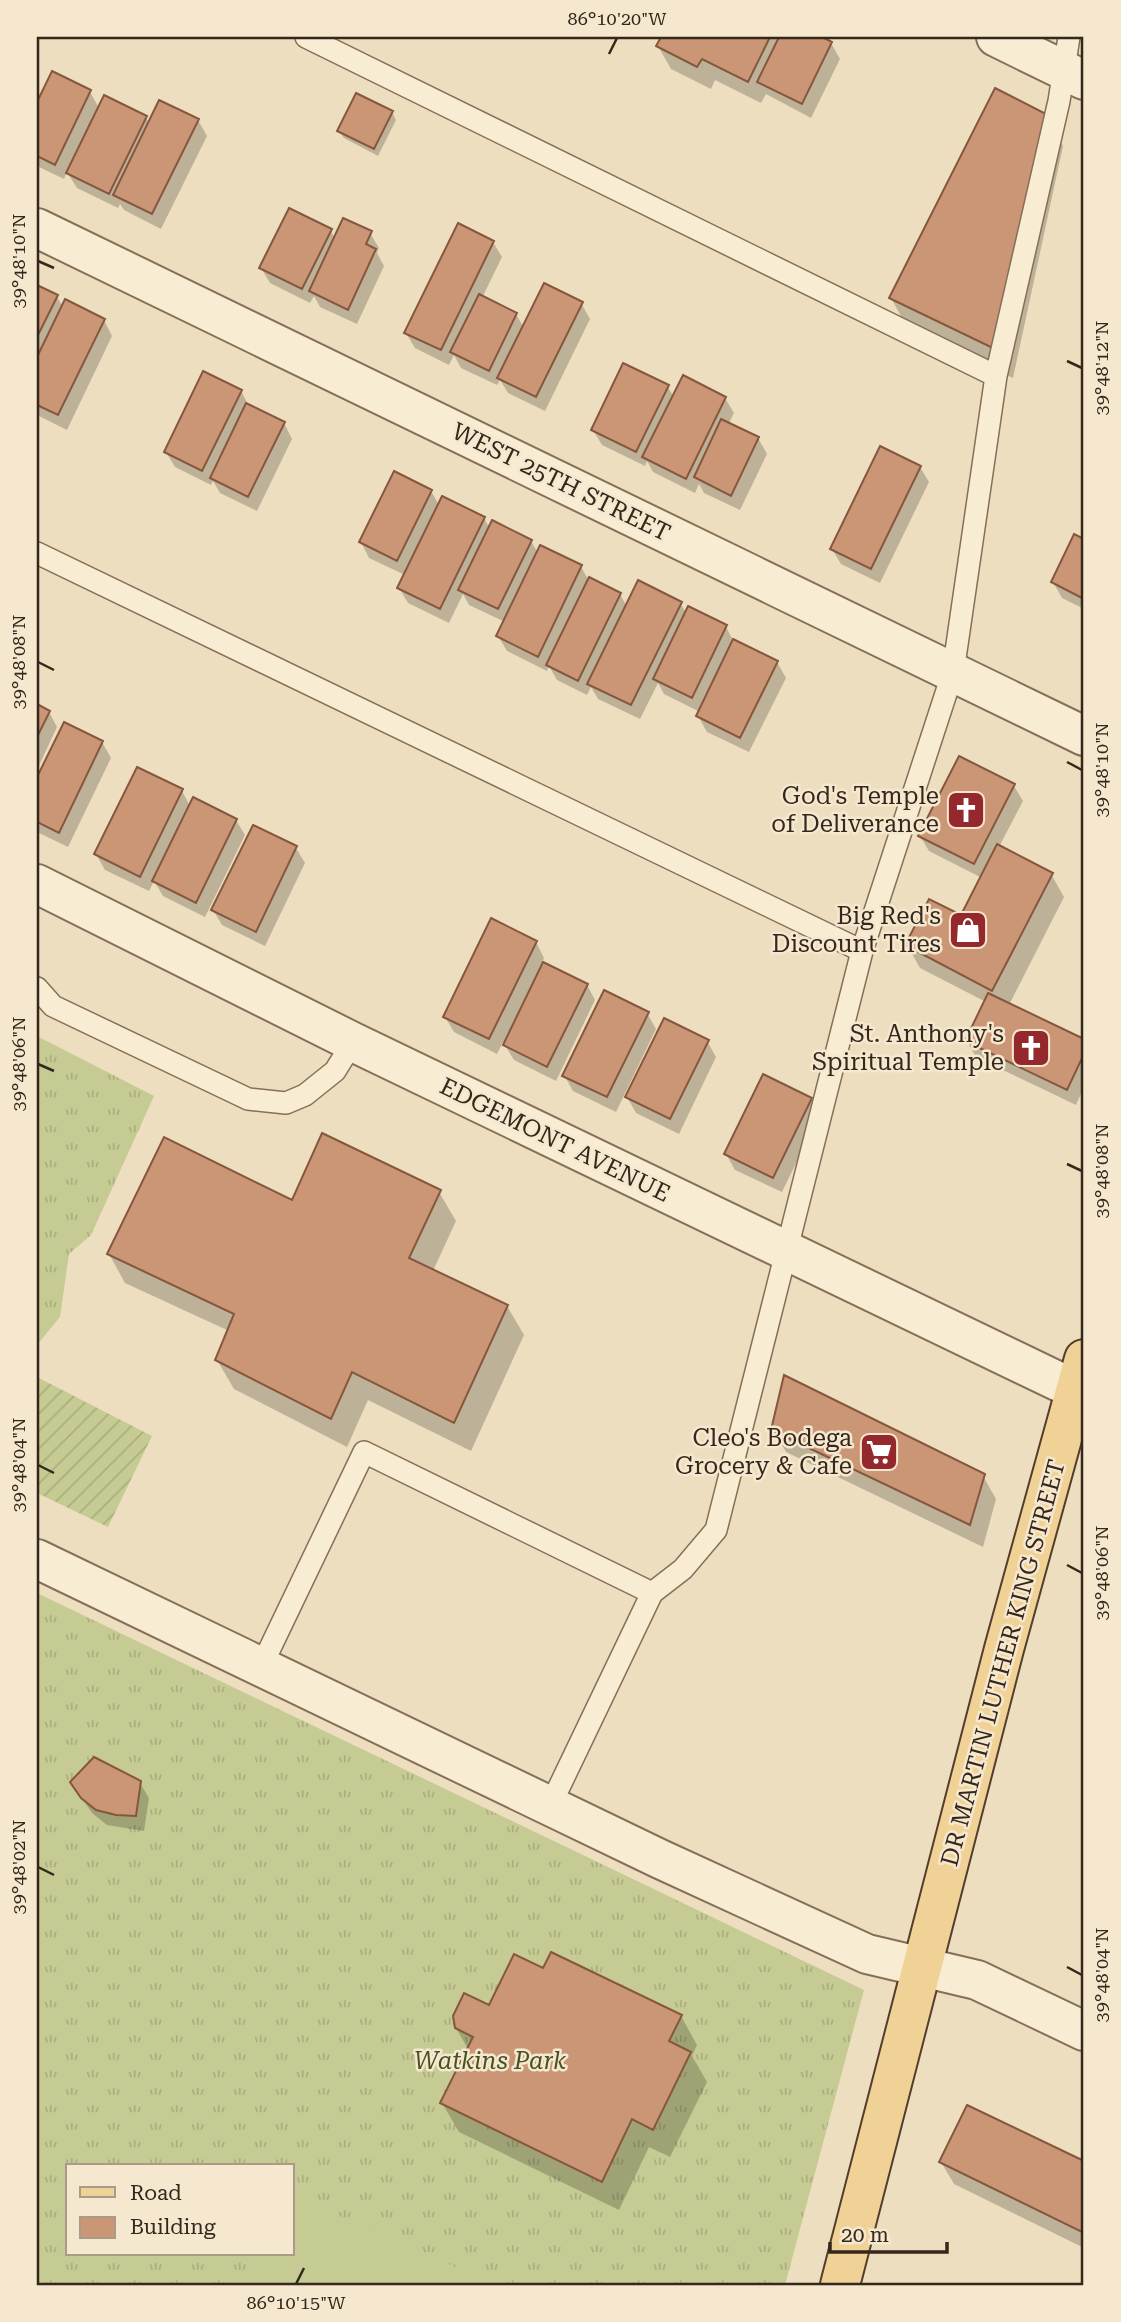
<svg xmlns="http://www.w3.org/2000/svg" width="1121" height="2322" font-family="'Roboto Serif',serif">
<defs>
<pattern id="grass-tufts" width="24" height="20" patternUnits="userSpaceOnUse" patternTransform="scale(1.75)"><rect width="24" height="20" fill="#c6cb93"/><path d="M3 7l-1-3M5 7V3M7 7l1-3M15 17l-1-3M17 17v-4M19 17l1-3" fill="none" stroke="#abae7e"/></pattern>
<pattern id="garden-furrows" width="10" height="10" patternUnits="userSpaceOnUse" patternTransform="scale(1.75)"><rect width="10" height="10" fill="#c6cb93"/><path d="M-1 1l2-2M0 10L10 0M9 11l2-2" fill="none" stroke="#abae7e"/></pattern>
</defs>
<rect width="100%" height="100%" fill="#eddebf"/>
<!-- grass -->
<path fill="url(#grass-tufts)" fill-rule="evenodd" d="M37,1036L154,1096L91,1235L69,1254L60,1317L37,1345Z
M37,1593L864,1990L785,2285H37ZM68,2166H292V2254H68Z"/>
<!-- garden -->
<path fill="url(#garden-furrows)" d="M37,1377L152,1436L108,1527L37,1493Z"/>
<!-- pitch -->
<path fill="#c6cb93" d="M292,2195L496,2285H249L264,2254H292Z"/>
<!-- shadow -->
<path fill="#0003" d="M663,37H818L831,43L840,59L811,118L766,94L761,103L715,80L711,89L671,69L658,46Z
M52,73L90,92L99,108L146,118L150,124L198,120L207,136L161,229L124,210L120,204L118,208L77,188L67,172L64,179L37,166V106Z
M392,112L396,120L378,156L344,138L339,131Z
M1046,117L1063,146L1013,378L907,327L891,298Z
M331,231L335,239L370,233L379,248L377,253L384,266L357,324L320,307L314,296L310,303L270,283L261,268Z
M493,242L502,257L482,298L516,314L524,328L581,303L590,319L545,411L508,393L500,380L497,385L461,368L454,355L449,365L415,348L406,333Z
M37,287L57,297L63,307L104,320L112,336L67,430L37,415Z
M667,386L674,397L725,398L734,413L728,425L758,438L767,454L740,510L704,493L699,484L695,493L653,472L647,461L645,466L602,445L593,430Z
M241,391L249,406L284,423L292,439L257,511L220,493L213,481L211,485L175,467L166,452Z
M920,467L929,482L880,583L841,564L832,549Z
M431,491L439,505L484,518L490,529L531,541L538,553L581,567L588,579L620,594L627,607L680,603L687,614L726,627L734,642L777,662L786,678L749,752L707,732L698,716L700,712L664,694L658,683L640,719L598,699L591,687L587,695L557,680L549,666L547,671L507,651L498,636L505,622L469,605L463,594L449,623L408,603L399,588L405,575L369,558L361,542Z
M1075,537L1084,541V609L1062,598L1053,582Z
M37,706L49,712L57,727L37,770Z
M65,724L102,742L111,758L68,847L37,832V781Z
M1014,786L1023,801L999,847L1051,874L1064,897L1009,1005L1084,1041V1087L1076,1105L976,1057L967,1041L986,1002L920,968L907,945L961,918L982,878L929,851L920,836Z
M182,791L190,806L236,820L245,835L205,917L163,896L154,881L149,891L105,870L96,854Z
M296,848L305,863L265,946L222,925L213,910Z
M536,942L544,958L542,963L587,985L595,1000L556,1081L514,1060L503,1042L497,1054L454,1032L445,1017Z
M647,1013L656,1029L616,1112L573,1091L564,1075Z
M707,1041L716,1057L679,1134L636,1113L627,1097Z
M811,1099L820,1114L782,1192L735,1170L726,1154Z
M439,1192L456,1221L433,1271L507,1306L524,1335L471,1451L368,1400L347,1447L234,1389L217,1360L229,1331L125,1283L109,1254L292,1202Z
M773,1429L983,1476L996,1499L983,1547L786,1452Z
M140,1783L149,1798L144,1831L107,1825L92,1813L81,1797Z
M544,1970L681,2016L697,2045L692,2056L707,2082L670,2157L649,2147L619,2210L459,2132L442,2103L468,2049L456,2028Z
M967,2107L1084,2163V2248L954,2184L941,2162Z"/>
<!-- building -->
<path fill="#cb9675" stroke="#85573e" stroke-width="2" d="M661,37H770L748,82L702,59L697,67L656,46Z
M779,37H822L832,42L802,104L757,82Z
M52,71L91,90L55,165L37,156V102Z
M995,88L1048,115L997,350L889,298Z
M356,93L393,111L374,149L337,131Z
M104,95L147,116L109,194L66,173Z
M159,100L199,119L152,214L113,195Z
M289,208L332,229L302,289L259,268Z
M343,218L372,231L366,244L376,249L348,310L309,291Z
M458,223L494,241L441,350L404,333Z
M544,283L583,302L536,397L497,378Z
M37,285L58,295L37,337Z
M479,294L517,313L489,371L450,352Z
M65,299L105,319L58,415L37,405V357Z
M623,363L669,385L636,452L591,430Z
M203,371L242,390L202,471L164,452Z
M683,375L726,397L686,479L642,457Z
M246,403L285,422L248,497L210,478Z
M721,419L759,437L731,496L694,477Z
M880,446L921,466L871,569L830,549Z
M394,471L432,490L397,561L359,542Z
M442,496L485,517L440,609L397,588Z
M492,520L532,540L498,609L458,590Z
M1074,534L1084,539V599L1051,582Z
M540,545L582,565L538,657L496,636Z
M589,577L621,593L578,681L546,665Z
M638,580L682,602L631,705L587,684Z
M688,606L727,625L692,698L653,679Z
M733,639L778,661L740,738L696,716Z
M37,704L50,711L37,737Z
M64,722L103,741L59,833L37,822V777Z
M959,756L1015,784L974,864L918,836Z
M137,767L183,789L140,877L94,854Z
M193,797L237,819L196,903L152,881Z
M253,825L297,846L256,932L211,910Z
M997,844L1053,873L992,991L905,945L929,899L961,915Z
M491,918L537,941L489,1039L443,1017Z
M543,962L588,984L547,1067L503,1045Z
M604,990L649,1012L607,1097L562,1076Z
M988,993L1084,1039V1054L1067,1090L965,1041Z
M664,1018L709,1040L670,1119L625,1097Z
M763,1074L812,1098L773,1178L724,1154Z
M322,1133L441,1190L409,1258L508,1305L454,1423L352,1372L331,1419L215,1360L234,1314L107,1254L164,1137L292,1200Z
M784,1375L985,1474L970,1525L771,1430Z
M94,1757L141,1781L136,1816L116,1815L96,1810L81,1798L70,1782Z
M551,1952L682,2015L669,2041L691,2052L653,2130L632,2119L602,2182L440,2103L473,2037L455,2028L453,2016L464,1993L489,2005L514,1954L543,1968Z
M967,2105L1084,2161V2233L939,2162Z"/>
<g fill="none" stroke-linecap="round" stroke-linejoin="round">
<!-- service casing -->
<g stroke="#866f58" stroke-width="24">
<path id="service" d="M306,37L996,376
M37,553L862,951
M37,988L53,1006L248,1099L286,1103L305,1095L335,1071L353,1042
M261,1667L364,1452L652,1593
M551,1804L652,1593L683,1569L716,1530L862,951L953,672L996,376L1059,101L1069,37"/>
</g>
<!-- minor casing -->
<g stroke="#866f58" stroke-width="42">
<path id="minor" d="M996,37L1084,80
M37,228L1084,736
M37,884L353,1042L1076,1390
M37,1559L660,1859L867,1954L977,1980L1084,2031"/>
</g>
<!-- primary casing -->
<g stroke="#533d2c" stroke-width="42">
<path id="primary" d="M840,2285L1004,1649L1084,1359"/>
</g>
<!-- service -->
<use href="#service" stroke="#f8ecd2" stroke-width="21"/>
<!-- minor -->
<use href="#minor" stroke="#f8ecd2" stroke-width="38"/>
<!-- primary -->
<use href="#primary" stroke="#f1d296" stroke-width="38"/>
</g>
<!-- ticks -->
<path fill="none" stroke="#35271c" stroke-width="2.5" d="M609,54L617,38M38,261L54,268M1067,361L1082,368M38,662L54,670M1067,762L1082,770M38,1064L54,1071M1067,1164L1082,1171M38,1465L54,1473M1067,1565L1082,1573M38,1867L54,1875M1067,1967L1082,1975M296,2284L304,2268"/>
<!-- icons -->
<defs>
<g id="church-square" transform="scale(2.0125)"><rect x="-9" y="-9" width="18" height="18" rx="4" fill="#94282d" stroke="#f5e8cf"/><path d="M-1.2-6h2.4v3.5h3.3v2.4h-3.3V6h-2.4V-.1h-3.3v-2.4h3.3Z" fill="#fff"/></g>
<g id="shop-square" transform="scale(2.0125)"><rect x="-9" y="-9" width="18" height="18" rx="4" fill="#94282d" stroke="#f5e8cf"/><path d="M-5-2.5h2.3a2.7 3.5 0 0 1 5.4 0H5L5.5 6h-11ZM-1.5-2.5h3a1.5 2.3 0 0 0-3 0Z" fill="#fff"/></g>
<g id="supermarket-square" transform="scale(2.0125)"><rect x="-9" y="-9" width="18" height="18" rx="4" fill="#94282d" stroke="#f5e8cf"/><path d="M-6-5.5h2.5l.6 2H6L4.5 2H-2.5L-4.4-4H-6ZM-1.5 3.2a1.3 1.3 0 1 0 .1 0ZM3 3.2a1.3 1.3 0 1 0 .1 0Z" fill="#fff"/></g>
</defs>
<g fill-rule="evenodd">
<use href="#church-square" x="966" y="810"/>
<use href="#shop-square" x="968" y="930"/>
<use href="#church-square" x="1031" y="1048"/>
<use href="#supermarket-square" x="879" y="1452"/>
</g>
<g text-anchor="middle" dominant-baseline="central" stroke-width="5" stroke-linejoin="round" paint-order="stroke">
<!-- street labels -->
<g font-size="24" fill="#35271c" stroke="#f5e8cf">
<text transform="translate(561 482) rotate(26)">WEST 25TH STREET</text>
<text transform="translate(555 1140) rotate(26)">EDGEMONT AVENUE</text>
<text transform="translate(1003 1663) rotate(-75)">DR MARTIN LUTHER KING STREET</text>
</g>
<!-- poi labels -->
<g font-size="24" fill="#35271c" stroke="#f5e8cf" text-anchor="end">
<text x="939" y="796">God's Temple<tspan x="939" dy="28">of Deliverance</tspan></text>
<text x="941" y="916">Big Red's<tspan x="941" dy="28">Discount Tires</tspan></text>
<text x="1004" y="1034">St. Anthony's<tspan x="1004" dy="28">Spiritual Temple</tspan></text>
<text x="852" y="1438">Cleo's Bodega<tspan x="852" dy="28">Grocery &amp; Cafe</tspan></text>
</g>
<!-- park labels -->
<g font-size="24" font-style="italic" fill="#475223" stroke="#f5e8cf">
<text x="490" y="2061">Watkins Park</text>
</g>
</g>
<!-- border -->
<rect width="1121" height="2322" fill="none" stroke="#f5e8cf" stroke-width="77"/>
<!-- legend -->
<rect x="66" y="2164" width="228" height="91" fill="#f5e8cf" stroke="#a89b87" stroke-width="2"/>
<rect x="80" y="2187" width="35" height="10" fill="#f1d296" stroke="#a89b87" stroke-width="2"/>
<text x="130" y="2200" font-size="21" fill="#35271c">Road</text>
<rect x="80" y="2217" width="35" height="21" fill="#cb9675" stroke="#a89b87" stroke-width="2"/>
<text x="130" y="2234" font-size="21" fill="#35271c">Building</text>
<!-- scale -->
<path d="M830 2242v10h117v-10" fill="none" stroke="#35271c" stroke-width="3.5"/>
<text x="841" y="2242" font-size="21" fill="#35271c" stroke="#f5e8cf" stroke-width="5" paint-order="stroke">20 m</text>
<rect x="38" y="38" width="1044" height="2246" fill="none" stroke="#35271c" stroke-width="2.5"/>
<g font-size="18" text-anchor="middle" fill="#35271c">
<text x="617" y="25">86°10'20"W</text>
<text transform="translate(19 261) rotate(-90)" y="6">39°48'10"N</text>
<text transform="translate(1102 368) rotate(-90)" y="6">39°48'12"N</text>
<text transform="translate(19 662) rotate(-90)" y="6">39°48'08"N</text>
<text transform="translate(1102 770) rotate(-90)" y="6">39°48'10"N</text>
<text transform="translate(19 1064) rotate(-90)" y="6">39°48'06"N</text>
<text transform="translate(1102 1171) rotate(-90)" y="6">39°48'08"N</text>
<text transform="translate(19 1465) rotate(-90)" y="6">39°48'04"N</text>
<text transform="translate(1102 1573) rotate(-90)" y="6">39°48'06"N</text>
<text transform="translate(19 1867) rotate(-90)" y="6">39°48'02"N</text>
<text transform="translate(1102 1975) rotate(-90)" y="6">39°48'04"N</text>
<text x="296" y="2309">86°10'15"W</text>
</g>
</svg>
